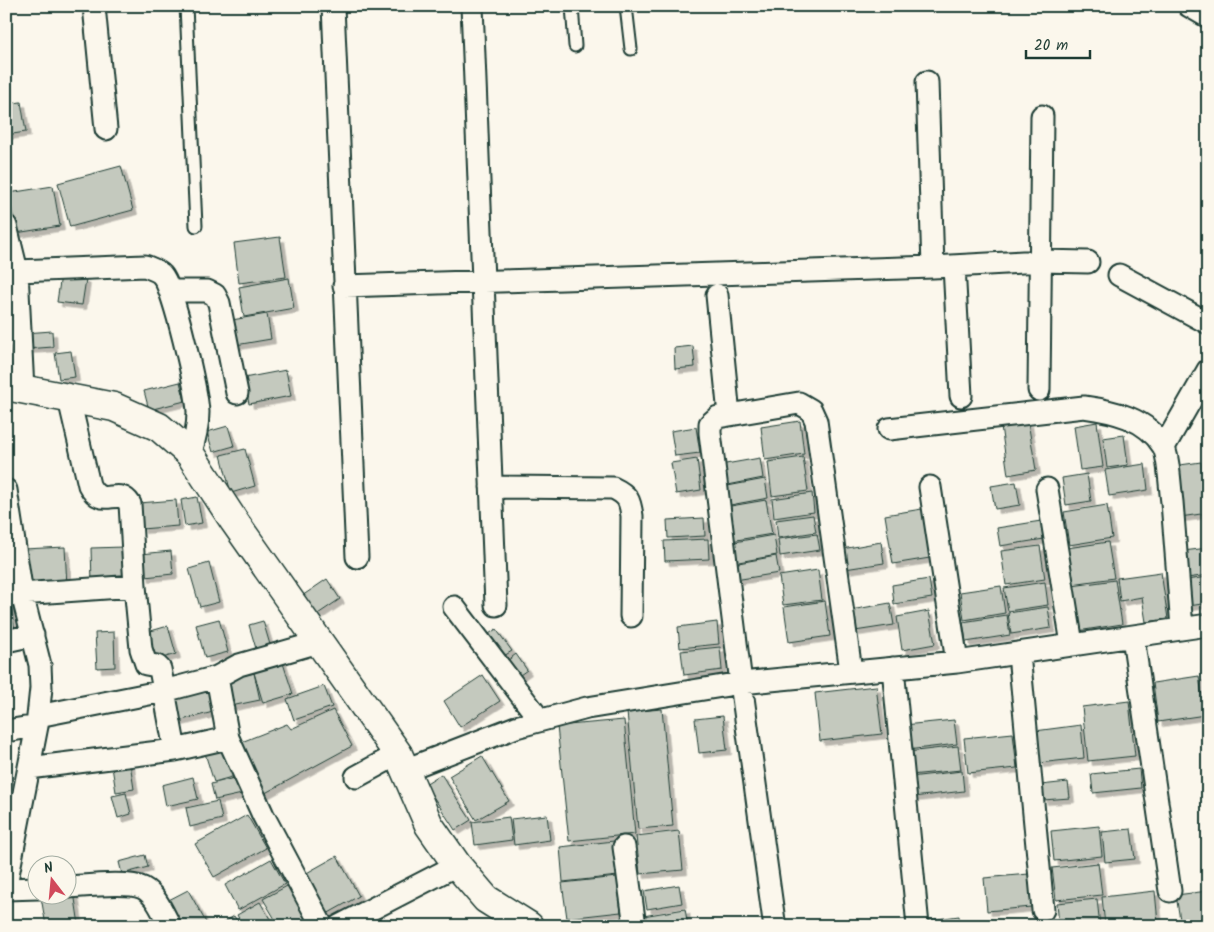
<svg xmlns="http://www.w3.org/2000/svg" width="1214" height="932" font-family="Kalam,sans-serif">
<defs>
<filter id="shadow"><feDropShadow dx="4.5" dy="4.5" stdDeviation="0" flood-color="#0004"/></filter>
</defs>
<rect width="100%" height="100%" fill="#fbf7ec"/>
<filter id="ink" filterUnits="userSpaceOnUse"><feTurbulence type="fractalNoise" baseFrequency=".02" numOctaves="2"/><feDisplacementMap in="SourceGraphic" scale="10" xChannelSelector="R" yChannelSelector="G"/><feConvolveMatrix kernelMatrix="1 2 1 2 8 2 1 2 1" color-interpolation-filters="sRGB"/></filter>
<g filter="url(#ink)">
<!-- building -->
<path fill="#c4c9be" stroke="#1f3d34" filter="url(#shadow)" d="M21,102L26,132L6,135V104Z
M121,166L133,210L70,227L58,183Z
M53,186L60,226L16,233L9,193Z
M280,237L286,277L239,283L234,243Z
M61,275L86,279L82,305L57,302Z
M289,278L294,308L244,317L239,287Z
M267,314L271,339L230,346L226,321Z
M6,321L11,359H6Z
M52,331L53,347L26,349L25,333Z
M693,346L695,367L675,369L674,348Z
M71,351L75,377L59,379L55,353Z
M286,370L291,396L249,404L244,378Z
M180,382L185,401L149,410L144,391Z
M800,421L804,454L765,460L761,427Z
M1028,422L1036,470L1008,475L1001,426Z
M1097,422L1103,467L1080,470L1074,426Z
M228,426L234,446L213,452L207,432Z
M696,427L700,453L675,456L671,431Z
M1124,435L1128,465L1107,468L1103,438Z
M245,449L255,486L231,493L221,455Z
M803,457L808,491L772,496L768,462Z
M760,458L763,478L723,486L720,465Z
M697,459L701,490L676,494L671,463Z
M1201,462L1208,513L1180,517L1173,466Z
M1145,464L1148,490L1109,496L1105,470Z
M1087,474L1091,501L1066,505L1062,478Z
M765,479L768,498L725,506L722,487Z
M1016,482L1020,505L995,509L991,486Z
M812,493L814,512L774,518L772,499Z
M197,497L202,523L185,526L181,500Z
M176,500L178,526L141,529L139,503Z
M766,500L772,534L731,541L725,507Z
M1107,505L1112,538L1069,545L1064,512Z
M928,508L936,557L893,564L885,515Z
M813,515L816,532L778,538L776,520Z
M704,518L705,536L668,538L667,520Z
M1041,521L1044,539L1000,546L997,528Z
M817,534L820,550L780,556L778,539Z
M774,535L777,555L733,563L729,543Z
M708,539L709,559L665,561L664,541Z
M881,542L884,563L845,569L842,549Z
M1108,542L1114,578L1072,584L1067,548Z
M1040,546L1045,579L1006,585L1001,551Z
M65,547L67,587L26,589L24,549Z
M124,547L125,582L92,583L91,548Z
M1208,548V575L1187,578L1183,551Z
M171,551L173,574L145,577L141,554Z
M776,556L779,573L735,580L733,564Z
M209,563L219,602L200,607L189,569Z
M818,570L822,600L783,605L779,576Z
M1161,572L1168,619L1146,622L1142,597L1120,601L1117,578Z
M1208,577V603L1189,606L1186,580Z
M327,579L340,599L309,620L296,600Z
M929,579L932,598L894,604L892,585Z
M1115,580L1122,624L1078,631L1072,586Z
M1045,582L1048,605L1008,611L1004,588Z
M1001,586L1005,613L964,620L960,592Z
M825,601L830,636L789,642L784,607Z
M890,603L894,625L855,631L851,610Z
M6,604H10L16,636L6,637Z
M1048,607L1051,628L1011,634L1008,613Z
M929,611L935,644L902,650L897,617Z
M1007,615L1010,635L966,642L963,622Z
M219,619L228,652L205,658L196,625Z
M263,621L271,648L257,652L249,625Z
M717,622L719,644L680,648L678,627Z
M168,626L176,654L152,661L144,633Z
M496,629L512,651L497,660L482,639Z
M114,632L115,667L97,668L95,633Z
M720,647L722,670L684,675L681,651Z
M516,654L527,670L513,680L502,665Z
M281,657L293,694L263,703L252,666Z
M254,673L260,700L231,706L225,680Z
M483,675L500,701L460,727L444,701Z
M1199,676L1205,715L1158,722L1153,683Z
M214,683L221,710L178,721L172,694Z
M324,686L332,707L294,720L287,699Z
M876,686L882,734L820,741L815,693Z
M1129,701L1135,756L1088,761L1082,707Z
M662,709L673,826L638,829L627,712Z
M333,710L352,746L256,798L234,745L287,724L291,729Z
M723,716L727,750L699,753L695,719Z
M624,720L635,834L569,841L557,726Z
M954,720L957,744L907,750L904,725Z
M1081,725L1084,758L1039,763L1035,731Z
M1013,733L1017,768L968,773L964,738Z
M225,741L235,776L214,782L203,747Z
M958,746L961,770L910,775L908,752Z
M482,756L509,801L476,820L449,776Z
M130,763L134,789L116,792L112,767Z
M1139,769L1141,788L1093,793L1091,774Z
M962,771L964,791L913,797L910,777Z
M441,774L471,820L455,830L425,784Z
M193,777L198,799L166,806L162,785Z
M238,777L242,794L215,800L211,784Z
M1068,782L1070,798L1043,800L1041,785Z
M126,793L131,814L118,818L112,796Z
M218,801L222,819L190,827L186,808Z
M247,815L266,848L214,877L195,844Z
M547,815L550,840L514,845L511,819Z
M509,817L512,840L475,845L472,822Z
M1099,826L1102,856L1054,861L1051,831Z
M1131,829L1135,859L1105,862L1102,832Z
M679,831L683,870L640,874L636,836Z
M614,841L618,876L563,882L560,847Z
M145,855L148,867L122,874L119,862Z
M337,856L359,896L325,915L303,875Z
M271,859L285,884L238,910L225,885Z
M1098,863L1102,895L1056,900L1052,868Z
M1029,874L1031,907L987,911L984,878Z
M617,877L621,912L567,918L562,883Z
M289,885L310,923L305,926H279L263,899Z
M679,885L682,903L647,909L644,891Z
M188,890L208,926H176L163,903Z
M1155,891L1158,923L1131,926H1105L1102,897Z
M1208,891V926H1181L1176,895Z
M74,892L79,925L46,926L41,897L68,894Z
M1097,899L1100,926H1059L1057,903Z
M260,902L274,926H243L237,915Z
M685,909L688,926H645L643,916Z
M234,916L240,926H218Z
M959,916L960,926H931L930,920Z"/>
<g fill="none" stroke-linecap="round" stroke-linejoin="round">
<!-- service casing -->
<g stroke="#1f3d34" stroke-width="15">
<path id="service" d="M186,6L196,226
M572,6L575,46
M626,6L631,49"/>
</g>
<!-- minor casing -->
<g stroke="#1f3d34" stroke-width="25">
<path id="minor" d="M94,6L106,129
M333,6L357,557
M472,6L496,605
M1189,6L1208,17
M927,82L933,267
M6,226L17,271L23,390
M954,266L961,396
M17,271L145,266C150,268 159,271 162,275C174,288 197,392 198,412C198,428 195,440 190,454
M1119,275L1208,323
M344,286L933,267L1040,261L1088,262
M171,291H207L215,295L219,303L237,393
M717,295L729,415
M1039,390L1042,116
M69,399L89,485C102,511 118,485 130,504L135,586
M889,429L1084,407C1113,411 1146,418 1163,446C1169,456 1170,489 1172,502C1175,544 1179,586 1182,628
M1164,447L1208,370
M491,487L613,488C628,495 630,500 632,516L631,616
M930,487L957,662
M1047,489L1072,644
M6,490L22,594L40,665L41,688L37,726L6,885
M6,595L135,586L141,649L146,664L157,666L160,669L175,750L228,738
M454,607L540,720
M1133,637L1170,891
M6,641L33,635
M1019,654L1043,910
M893,668L918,926
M217,677L228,738L263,815L322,926
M38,716L164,691L217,677L239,665L319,642
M6,731L37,726
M29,768L175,750
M405,770L516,727L587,708L741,683L957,662L1208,625
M356,777L398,754
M624,847L635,926
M68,887C85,886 129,881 143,888C156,895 163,913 170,926
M6,889L38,888
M774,921L741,683L710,433V424L718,417L799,403L811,410L816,421L851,671
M339,926L457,865"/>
</g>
<!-- tertiary casing -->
<g stroke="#1f3d34" stroke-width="31">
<path id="tertiary" d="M6,386L114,407L159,427L190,454L234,521L398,754L429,825L457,865L486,899L529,926"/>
</g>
<!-- service -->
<use href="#service" stroke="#fbf7ec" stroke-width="11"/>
<!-- minor -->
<use href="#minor" stroke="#fbf7ec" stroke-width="21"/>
<!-- tertiary -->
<use href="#tertiary" stroke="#fbf7ec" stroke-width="28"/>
</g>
</g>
<!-- margin -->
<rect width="1214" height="932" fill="none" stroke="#fbf7ec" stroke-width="25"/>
<rect x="12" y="12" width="1189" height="907" fill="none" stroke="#1f3d34" stroke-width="2" filter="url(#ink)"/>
<!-- north arrow -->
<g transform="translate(52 880) rotate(344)"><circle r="24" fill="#fbf7ec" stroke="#a3ada2"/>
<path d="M0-4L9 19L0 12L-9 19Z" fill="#d1495b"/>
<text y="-8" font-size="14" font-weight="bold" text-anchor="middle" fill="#1f3d34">N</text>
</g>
<!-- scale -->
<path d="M1026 50v8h64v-8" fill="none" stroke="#1f3d34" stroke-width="2.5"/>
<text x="1034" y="50" font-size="15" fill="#1f3d34" stroke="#fbf7ec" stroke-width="4" paint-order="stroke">20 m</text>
</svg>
